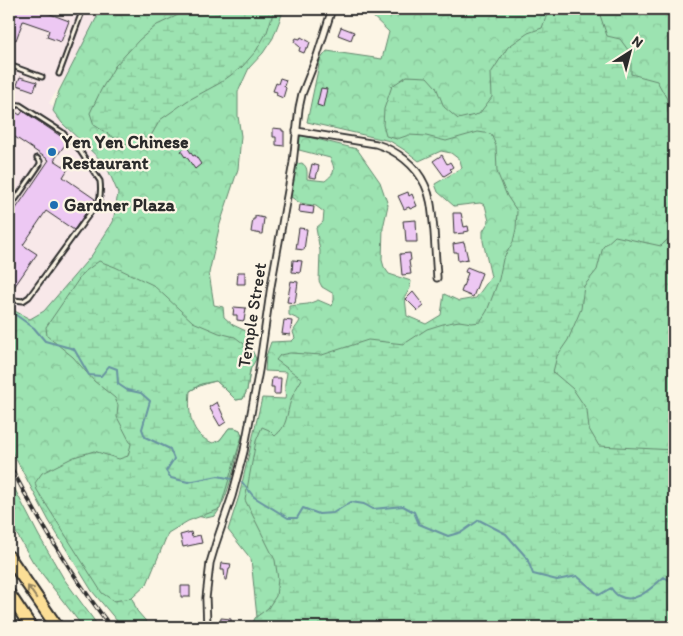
<svg xmlns="http://www.w3.org/2000/svg" width="683" height="636" font-family="Itim,sans-serif">
<defs>
<pattern id="forest-crowns" width="20" height="18" patternUnits="userSpaceOnUse" patternTransform="scale(1.25)"><rect width="20" height="18" fill="#9ce3b1"/><path d="M2 6a3 3 0 1 1 6 0M12 15a3 3 0 1 1 6 0" fill="none" stroke="#87c398"/></pattern>
<pattern id="wetland-marsh" width="20" height="14" patternUnits="userSpaceOnUse" patternTransform="scale(1.25)"><rect width="20" height="14" fill="#9ce3b1"/><path d="M1 5h8M5 5V1M11 12h8M15 12V8" fill="none" stroke="#87c398"/></pattern>
</defs>
<rect width="100%" height="100%" fill="#fcf5e5"/>
<filter id="ink" filterUnits="userSpaceOnUse"><feTurbulence type="fractalNoise" baseFrequency=".02" numOctaves="2"/><feDisplacementMap in="SourceGraphic" scale="10" xChannelSelector="R" yChannelSelector="G"/><feConvolveMatrix kernelMatrix="1 2 1 2 8 2 1 2 1" color-interpolation-filters="sRGB"/></filter>
<g filter="url(#ink)">
<!-- built -->
<path fill="#f8e8e9" d="M9,9H110L49,103L145,180L9,389Z"/>
<!-- forest -->
<path fill="url(#forest-crowns)" stroke="#64876e" d="M101,9L142,10L144,9H284L273,38L263,53L249,68L238,92V116L241,136L238,169L220,224L209,273L214,305L223,307L224,317L233,325L246,331L252,341V360L247,390L243,399L236,400L224,388L216,381C195,386 188,391 173,406L205,448L220,440L229,428H235L240,430L242,436C236,458 229,498 215,516L206,518L183,513L136,572L132,598L137,611L151,627H122L92,591L49,521L9,446V308L30,319L44,311L92,255L113,222L118,193L106,165L62,123L53,111L59,91Z
M365,9H674V627H258L251,559L228,530L239,496L262,398L285,399C286,395 285,392 285,388C284,383 287,377 287,372L265,371L266,356L271,342L292,341L295,338L293,332C295,327 299,324 300,320L289,315V306L308,304L318,300L332,306L334,300V294L322,287L319,281L320,251L316,228L323,222L324,212L316,206L300,203L288,195L296,164L302,163C308,167 307,172 307,179L325,181C335,173 336,170 330,158L299,150L300,135L357,149L380,182L388,205L383,228L382,260L384,267L389,274L411,281L410,288L405,297L407,316L426,324L441,315L444,294L459,301L476,298L491,277L483,241V231L489,221L485,205L480,203L454,206L438,192L435,184L462,168L460,160L451,153L441,151L419,161L406,151L390,141L307,122L320,60L327,51L382,59L389,32Z
M9,478L39,536L64,579L99,627H83L33,562L9,521Z"/>
<!-- wetland -->
<path fill="url(#wetland-marsh)" stroke="#64876e" d="M189,9H273L274,10L267,32L256,51L242,67L220,83L187,101L160,120L152,134L137,149L116,139L94,125L90,113L101,90L115,66L139,40L157,25L174,17Z
M549,9H598L607,36L620,39L631,54V74L657,81L667,99L668,113L674,117V233L661,246L615,236L603,247L597,270L584,286L581,309L568,340L557,356L553,372L573,389L587,410L589,429L599,446L674,450V627H251L255,618L268,608L276,596L278,579L275,560L245,500L256,441L262,427L269,430L275,436C288,426 286,415 291,400C293,393 298,386 302,379L276,360L280,355L290,353L322,355L368,340L404,344L427,329L443,324L459,321L472,323L480,322L487,311L499,279L503,259L513,242L516,229L517,211L507,196L497,172L496,146L491,134L478,132L446,141L426,136L409,135L397,139L386,136L383,125L384,109L392,86L407,76L427,77L436,87L444,107L458,119L479,114L492,97L491,73L508,47L528,33L542,28Z
M99,261L115,267L153,285L193,322L219,333L235,337L252,350L256,359L250,370L247,390L243,399L236,400L224,388L216,381L201,384L190,391C188,413 190,435 213,443L220,440L229,428H235L240,430L242,436L220,509L188,521L168,533L147,584L132,598L114,601L102,593L37,490L35,483L42,473L74,457L94,451L119,459L128,456L131,444L117,417L118,405L115,398L94,381L73,357L47,336L46,327L83,273Z"/>
<g fill="none" stroke-linecap="round" stroke-linejoin="round">
<!-- stream -->
<path stroke="#6793a1" stroke-width="2" d="M9,310L34,328L45,341L74,349L89,375L101,376L109,366L117,369L118,384L127,390L141,393L150,401L142,429L145,437L170,449L174,459L166,471L171,478L188,482L218,476L232,479
M242,482L254,497L288,518H297L303,508L319,514L333,513L351,502L364,504L373,509L403,506L414,512L419,524L448,536L462,532L479,520L506,534L527,558L533,574L557,580L577,576L599,595L611,588C613,591 616,595 619,596C636,605 652,587 664,577L674,583"/>
</g>
<!-- building -->
<path fill="#edc8f3" stroke="#2b2b2b" d="M10,9H37L69,21L61,42L47,37L49,30L23,21L16,40L9,37V12Z
M341,27L354,32L351,40L338,35Z
M301,37L310,42L308,48H306L304,53L299,51L300,47L294,42L296,38L300,39Z
M20,77L37,82L34,91L17,85Z
M280,78L286,80L284,86L286,88L283,98L276,95L277,92L273,91L276,83L278,84Z
M321,88L327,89L323,107L317,105Z
M14,111L20,115L23,111L62,137L67,142L54,160L68,169L63,177L95,199L74,230L46,211L23,245L37,254L12,290L9,288V219L49,160L9,133V118Z
M273,128L282,129V131H284V146L276,145V137H273Z
M187,147L193,156L195,155L201,164L195,169L186,156L185,157L181,151Z
M442,155L447,164L450,162L453,167L450,169L452,171L444,176L433,161Z
M312,164L319,166L316,178L309,177Z
M408,192L409,196L412,194L417,206L410,209L409,207L404,209L398,196Z
M300,205L314,207L313,214L299,212Z
M453,213H461L464,227L468,226L469,231L464,232V233L454,234Z
M255,216L264,218L262,234L251,232L253,219H255Z
M416,220L417,242H406L405,229H404L403,221Z
M299,228L307,229L304,250L296,249Z
M464,242L468,259L458,261L457,252H454L453,244Z
M410,253L411,260L409,261L411,274L402,275L400,254Z
M293,260L302,261L300,273L292,272Z
M467,267L482,273L473,297L461,292L468,273L465,272Z
M238,272H245V284H237Z
M291,281L298,282L295,303L287,302Z
M413,292L424,306L418,311L406,299Z
M234,307L246,308L244,321L237,320V315H233Z
M284,320L292,321L290,335L282,334Z
M272,378H281L280,394H274V387H271Z
M217,402L226,422L220,426L209,407Z
M191,532L192,537L200,535L202,543L183,547L180,535Z
M222,563L231,564L230,569H229L227,580H225L224,570H221Z
M181,586H190V597H181Z
M221,618L231,619V626H220Z"/>
<g fill="none" stroke-linecap="round" stroke-linejoin="round">
<!-- lane casing -->
<g stroke="#2b2b2b" stroke-width="7">
<path id="lane" d="M9,65L42,77
M59,74L83,9
M9,112C12,108 15,104 20,105L62,132L78,148L100,181C101,189 101,194 99,201L29,297L23,301L14,300L9,298
M9,209L40,164V161L37,158"/>
</g>
<!-- street casing -->
<g stroke="#2b2b2b" stroke-width="9">
<path id="street" d="M296,131L376,144C396,150 416,165 425,185C432,199 432,215 434,231C435,247 436,262 437,278
M207,627L206,598L210,563L216,543L232,496L244,451L259,370L271,286L293,163L299,108L302,94L317,56L332,9"/>
</g>
<!-- highway casing -->
<g stroke="#2b2b2b" stroke-width="15">
<path id="highway" d="M9,557L57,627
M9,594L31,627"/>
</g>
<!-- lane -->
<use href="#lane" stroke="#fcf5e5" stroke-width="3"/>
<!-- street -->
<use href="#street" stroke="#fcf5e5" stroke-width="5.5"/>
<!-- highway -->
<use href="#highway" stroke="#fcde96" stroke-width="11"/>
<!-- rail casing -->
<g stroke="#2b2b2b" stroke-width="4">
<path id="rail" d="M9,464C39,521 72,576 111,627"/>
</g>
<!-- rail -->
<use href="#rail" stroke="#fcf5e5" stroke-width="2" stroke-dasharray="5.5" stroke-linecap="butt"/>
</g>
<!-- one-way arrows -->
<defs><path id="oneway-shaft" d="M-6 0H5M1.5-3L5.5 0L1.5 3" fill="none" stroke-width="1.6" stroke-linecap="round" stroke-linejoin="round" transform="scale(1.25)"/></defs>
<use stroke="#948460" href="#oneway-shaft" transform="translate(32 592) rotate(-125)"/>
</g>
<!-- markers -->
<g fill="#1f6fb2" stroke="#fcf5e5" stroke-width="2">
<circle cx="52" cy="152" r="5"/>
<circle cx="54" cy="205" r="5"/>
</g>
<g text-anchor="middle" dominant-baseline="central" stroke-width="4.5" stroke-linejoin="round" paint-order="stroke">
<!-- poi labels -->
<g font-size="18" font-weight="bold" fill="#2b2b2b" stroke="#fcf5e5" text-anchor="start">
<text x="62" y="142">Yen Yen Chinese<tspan x="62" dy="21">Restaurant</tspan></text>
<text x="64" y="205">Gardner Plaza</text>
</g>
<!-- street labels -->
<g font-size="18" fill="#2b2b2b" stroke="#fcf5e5">
<text transform="translate(252 315) rotate(-81)">Temple Street</text>
</g>
</g>
<!-- margin -->
<rect width="683" height="636" fill="none" stroke="#fcf5e5" stroke-width="30"/>
<rect x="15" y="15" width="653" height="606" fill="none" stroke="#2b2b2b" stroke-width="2" filter="url(#ink)"/>
<!-- north arrow -->
<g transform="translate(630 52) rotate(36)" stroke="#fcf5e5" stroke-width="4" paint-order="stroke">
<path d="M0-4L9 19L0 12L-9 19Z" fill="#2b2b2b"/>
<text y="-8" font-size="14" font-weight="bold" text-anchor="middle" fill="#2b2b2b">N</text>
</g>
</svg>
